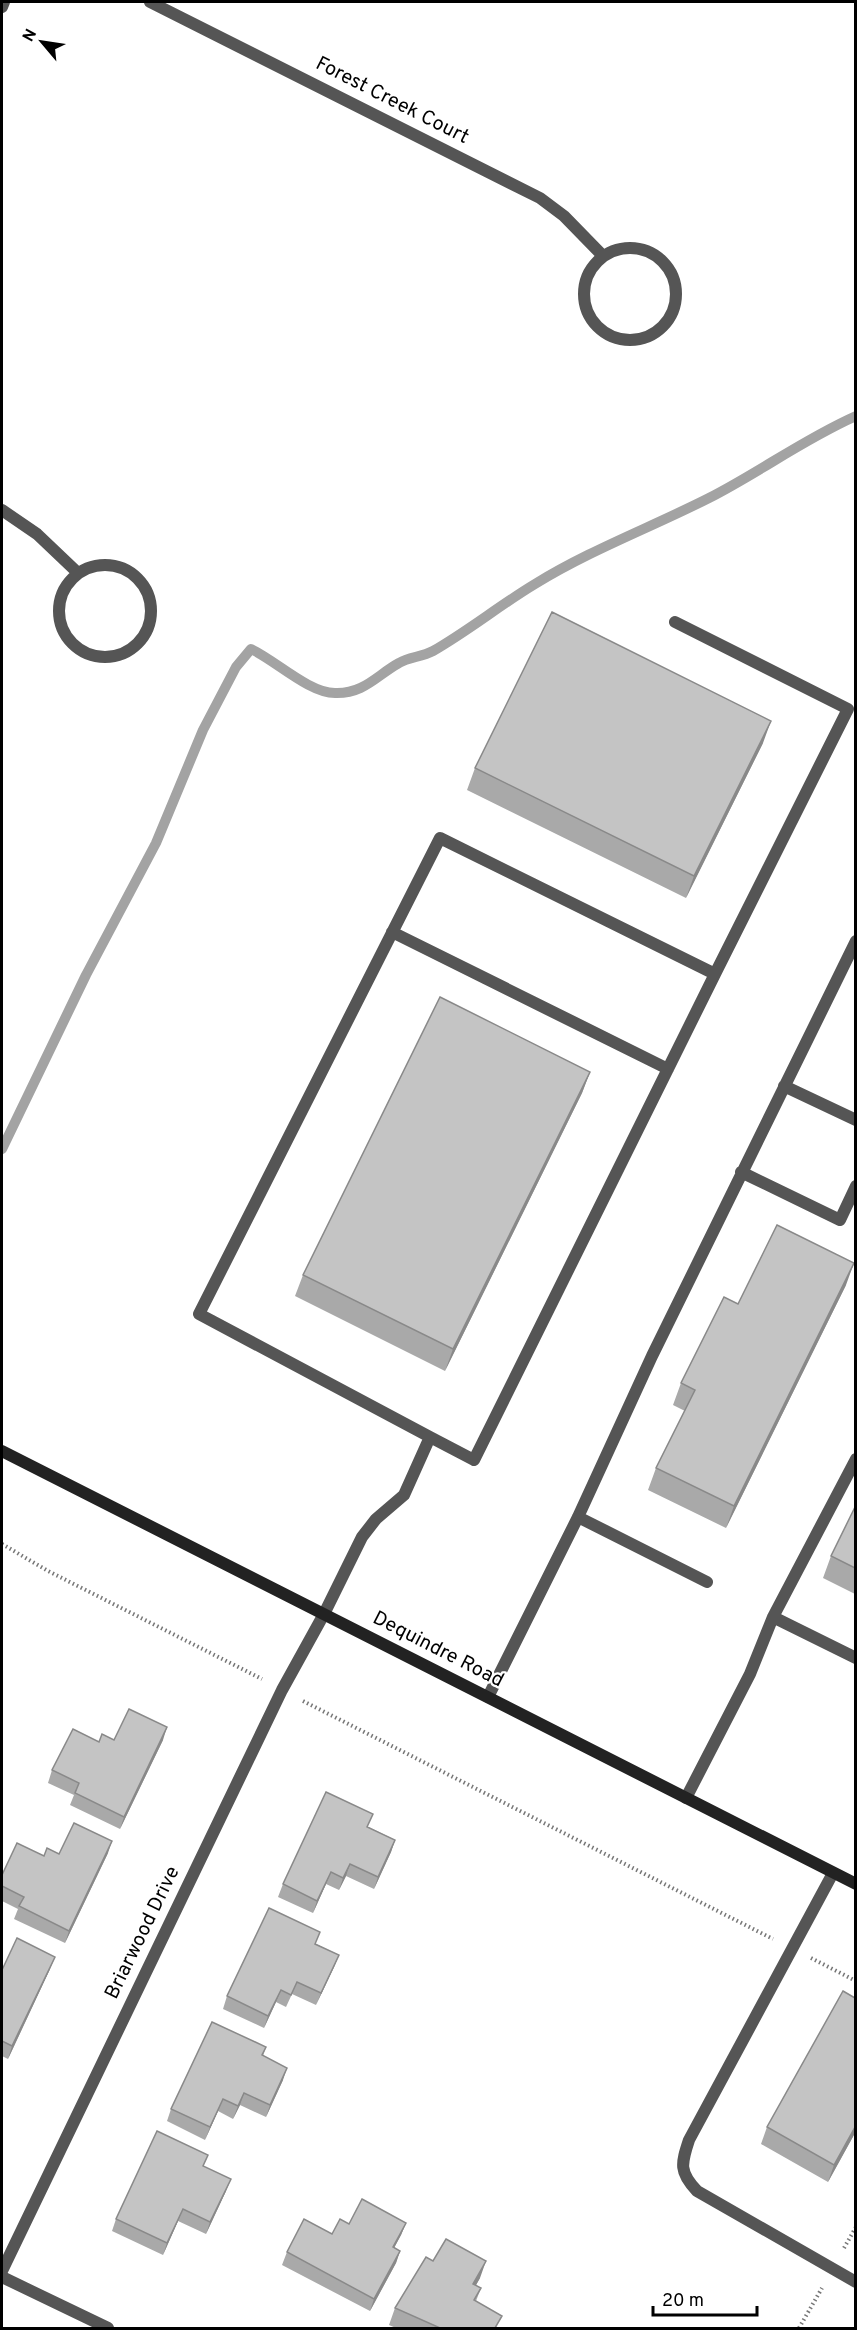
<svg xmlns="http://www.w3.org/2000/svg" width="857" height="2330" font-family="Overpass,sans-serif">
<rect width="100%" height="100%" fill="#fff"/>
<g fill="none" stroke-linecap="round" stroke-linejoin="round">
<!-- stream -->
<path stroke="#a3a3a3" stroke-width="10" d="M2,1149L86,975L156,843L203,730L236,667L251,649C275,660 309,693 335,693C364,694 377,675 399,663C409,657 422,657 433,651C468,631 500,605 535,584C590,550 652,527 709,498C760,472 804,439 856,416"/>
<!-- path -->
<path stroke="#777" stroke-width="4" stroke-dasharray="1.5 3" stroke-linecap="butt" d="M2,1544L48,1571L262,1679
M303,1701L773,1939
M811,1958L856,1981
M844,2248L856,2227
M799,2328L822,2288"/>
<!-- lane -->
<path stroke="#555" stroke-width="12" d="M675,622L848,709L715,974
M392,932L668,1069
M784,1086L856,1120
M741,1172L840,1220L856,1186
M578,1517L707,1582
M324,1614L362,1537L376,1519L404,1495L430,1437L199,1314L440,838L715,974L474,1460L430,1437
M773,1617L856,1658
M488,1697L578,1517L652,1356L856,941
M686,1798L750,1674L773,1617L856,1459
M833,1873L689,2140C681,2164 679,2172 697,2191L856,2282"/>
<!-- street -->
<path stroke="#555" stroke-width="12" d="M150,2L540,198L564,216L603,256
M2,7L4,2
M584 294a46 46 0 1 1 92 0a46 46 0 1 1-92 0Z
M2,510L37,534L78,573
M59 611a46 46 0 1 1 92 0a46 46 0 1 1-92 0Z
M2,2271L282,1690L324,1614
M2,2277L108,2328"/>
<!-- secondary -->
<path stroke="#222" stroke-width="12" d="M2,1451L856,1884"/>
</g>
<!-- wall -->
<path fill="#a9a9a9" d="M763,743L686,898L467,790L475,768Z
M590,1072L582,1093L445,1371L295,1296L303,1275Z
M846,1285L726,1528L648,1490L656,1468L685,1411L673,1405L681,1383L738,1304Z
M855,1507V1594L823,1578L831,1556Z
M114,1740H163L120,1829L70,1805L74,1795L48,1783L52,1770L99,1742Z
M369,1827L395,1840L391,1852L374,1889L346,1876L339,1890L326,1884L313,1913L278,1897L283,1884Z
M108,1853L65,1943L14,1919L18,1909L2,1901V1875L44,1856L59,1854Z
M316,1944L339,1955L334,1967L316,2005L292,1994L286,2007L276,2002L264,2028L223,2009L227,1996Z
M2,1969H50L8,2059L2,2056Z
M266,2047L263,2056L283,2080L266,2117L240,2105L233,2119L218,2111L205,2140L167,2121L171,2109Z
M767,2127L855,2133L828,2182L761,2144Z
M204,2166L226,2191L206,2234L178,2221L163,2255L112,2231L116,2219Z
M406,2223L401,2235L394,2248L400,2251L396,2263L370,2311L282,2265L287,2252L332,2234L349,2224Z
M433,2261L480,2278L476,2285L481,2288L476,2301L497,2328H396L389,2325L395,2308Z"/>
<!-- shaded-wall -->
<path fill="#898989" d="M771,721L763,743L686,898L694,876Z
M590,1072L582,1093L445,1371L453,1349Z
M854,1263L846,1285L726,1528L734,1506Z
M167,1727L163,1740L120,1829L124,1817Z
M395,1840L391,1852L374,1889L378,1877Z
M112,1841L108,1853L65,1943L69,1931Z
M350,1864L346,1876L339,1890L343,1878Z
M331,1872L326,1884L313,1913L317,1901Z
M339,1955L334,1967L316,2005L321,1993Z
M55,1957L50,1969L8,2059L12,2046Z
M281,1990L276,2002L264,2028L268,2016Z
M287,2068L283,2080L266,2117L270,2105Z
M244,2093L240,2105L233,2119L238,2106Z
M223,2099L218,2111L205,2140L210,2127Z
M855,2127V2133L828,2182L834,2165Z
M231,2179L226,2191L206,2234L210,2222Z
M183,2209L178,2221L163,2255L167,2243Z
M406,2223L401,2235L388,2259L393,2247Z
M400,2251L396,2263L370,2311L374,2299Z
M486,2261L480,2278L467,2301L473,2284Z"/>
<!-- building -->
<path fill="#c4c4c4" stroke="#898989" stroke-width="1.5" d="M552,612L771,721L694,876L475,768Z
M440,997L590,1072L453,1349L303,1275Z
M777,1225L854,1263L734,1506L656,1468L695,1390L681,1383L724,1297L738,1304Z
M855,1507V1568L831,1556Z
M129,1709L167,1727L124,1817L75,1793L79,1783L52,1770L73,1729L99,1742L102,1734L114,1740Z
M326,1792L373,1814L367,1827L395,1840L378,1877L350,1864L343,1878L331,1872L317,1901L283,1884Z
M74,1823L112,1841L69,1931L19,1906L24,1897L2,1886V1875L17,1843L44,1856L47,1848L59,1854Z
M269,1908L320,1932L315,1944L339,1955L321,1993L297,1982L291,1995L281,1990L268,2016L227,1996Z
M17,1938L55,1957L12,2046L2,2041V1969V1970Z
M843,1991L855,1998V2127L834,2165L767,2127Z
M212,2022L266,2047L262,2055L287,2068L270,2105L244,2093L238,2106L223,2099L210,2127L171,2109Z
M157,2131L208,2155L203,2166L231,2179L210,2222L183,2209L167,2243L116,2219Z
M362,2199L406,2223L393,2247L400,2251L374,2299L287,2252L304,2219L332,2234L340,2219L349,2224Z
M446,2239L486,2261L473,2284L481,2288L474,2300L502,2316L495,2328H440L395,2308L426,2257L433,2261Z"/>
<g text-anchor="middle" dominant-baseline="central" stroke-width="4.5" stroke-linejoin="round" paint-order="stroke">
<!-- street labels -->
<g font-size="20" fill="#000" stroke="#fff">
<text transform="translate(392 101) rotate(27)">Forest Creek Court</text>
<text transform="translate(438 1650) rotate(27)">Dequindre Road</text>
<text transform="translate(143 1933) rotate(-64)">Briarwood Drive</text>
</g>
</g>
<!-- border -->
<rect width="857" height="2330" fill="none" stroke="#000000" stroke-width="6"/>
<!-- north arrow -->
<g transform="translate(42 42) rotate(299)" stroke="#ffffff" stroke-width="4.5" paint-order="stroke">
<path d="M0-4.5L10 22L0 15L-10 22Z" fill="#000000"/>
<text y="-9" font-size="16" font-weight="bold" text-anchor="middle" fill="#000000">N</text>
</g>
<!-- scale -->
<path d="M653 2306v9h104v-9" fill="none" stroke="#000000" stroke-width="3"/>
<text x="662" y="2306" font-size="18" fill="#000000" stroke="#ffffff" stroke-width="4.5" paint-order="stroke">20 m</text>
</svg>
